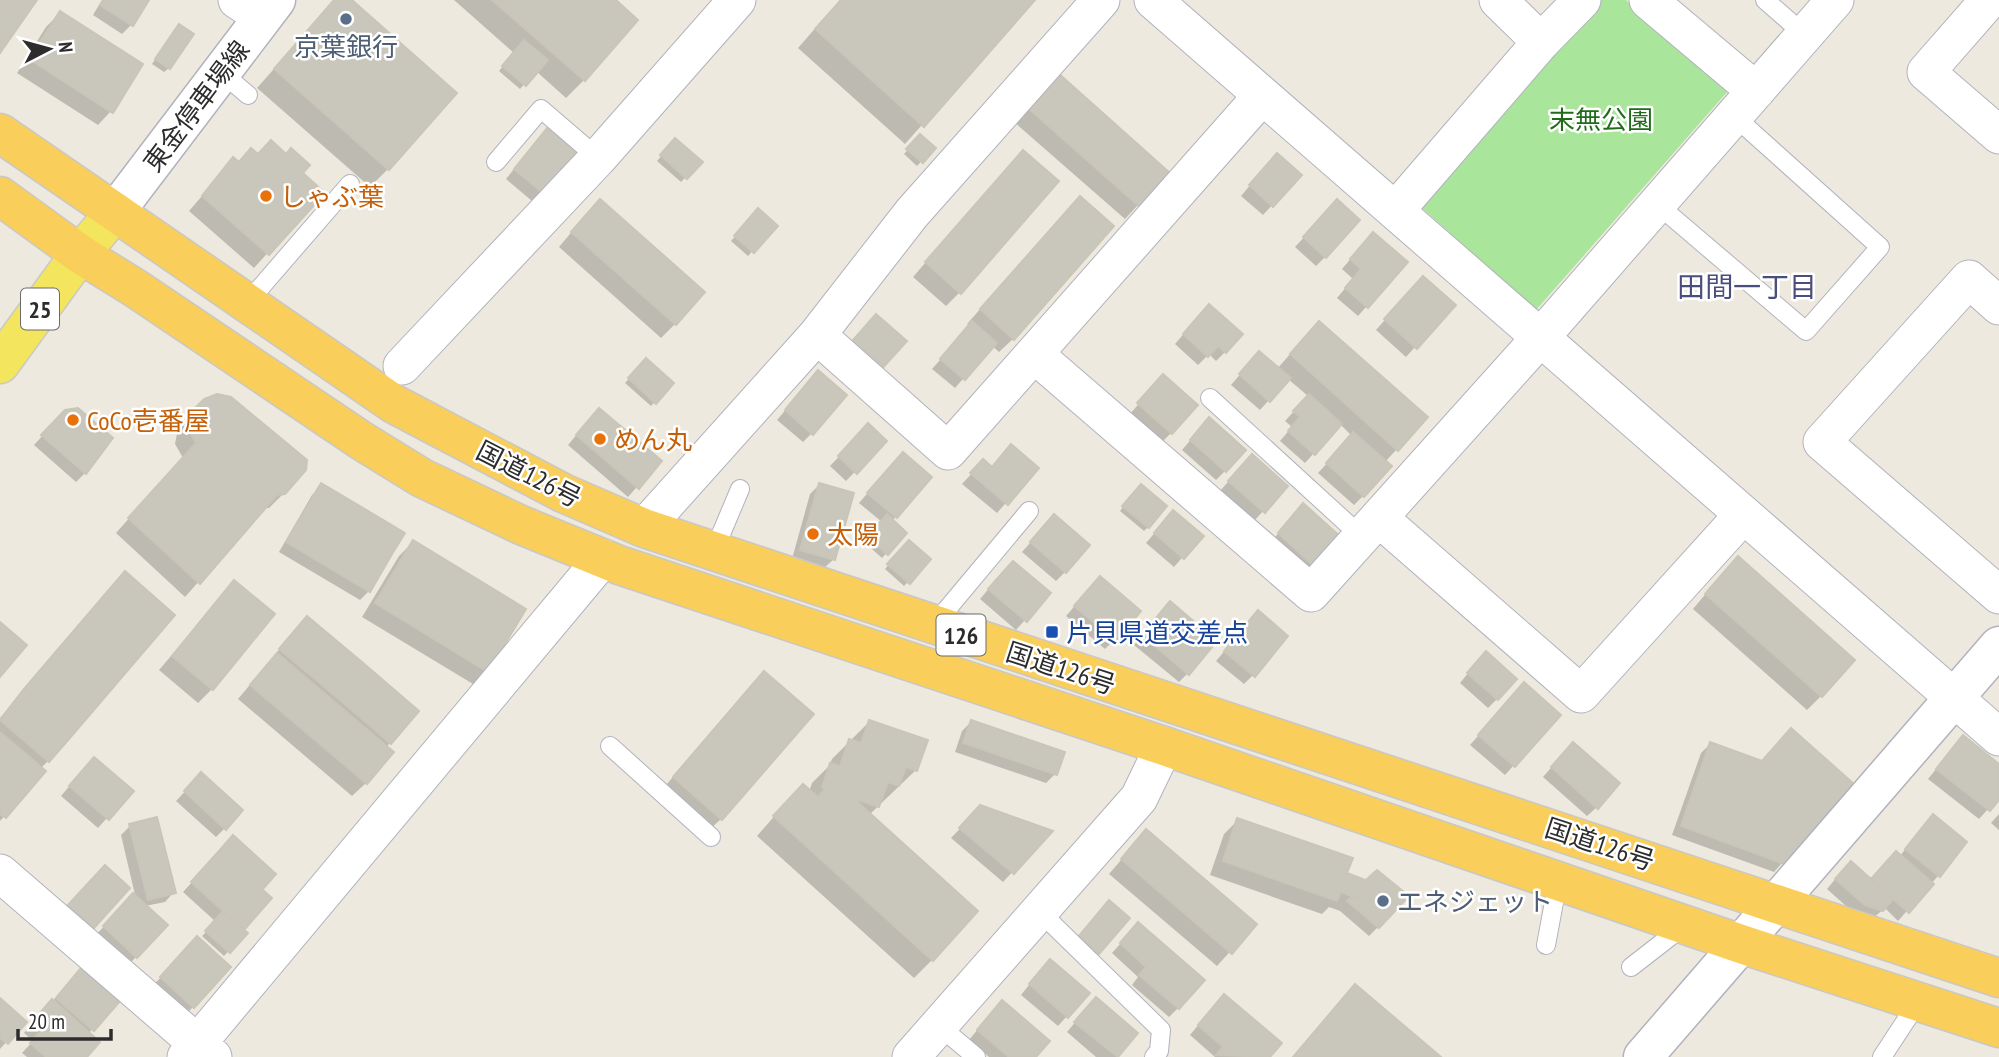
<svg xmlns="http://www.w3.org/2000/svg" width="1999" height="1057" font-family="'PT Sans Narrow','Noto Sans JP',sans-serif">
<rect width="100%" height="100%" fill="#ede9de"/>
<!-- green -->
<path fill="#a9e59a" d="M1601,0H1626L1727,92L1536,310L1421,207Z"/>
<!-- shadow -->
<path fill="#0003" d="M102,0H147L131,25L122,34L93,15Z
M335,0H349L388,169L370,187L257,88Z
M454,0H613L584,80L566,98L536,71L520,89L499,71L514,53Z
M840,0H1033L905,144L798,48Z
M60,13L111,111L98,125L17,73L46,27Z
M175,30L169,68L164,72L152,64Z
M1044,90L1138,205L1125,219L1015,123Z
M920,136L934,148L917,166L904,154Z
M539,138L541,192L532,201L506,179Z
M675,140L700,162L681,182L657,161Z
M257,156L301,173L322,193L254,268L189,211L234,159L238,163Z
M1268,164L1300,175L1263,215L1241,196Z
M1009,166L960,292L946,306L913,277Z
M758,211L775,226L748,256L731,241Z
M1328,211L1325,257L1316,266L1295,247Z
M1066,212L1013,339L999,352L992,346L955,388L932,369L970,326L967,324Z
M586,215L675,324L661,338L559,247Z
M1364,243L1406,262L1358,316L1337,298L1353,279L1342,269Z
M1414,287L1453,305L1406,357L1376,330Z
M1200,315L1225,352L1216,361L1209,354L1198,365L1175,344Z
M1305,337L1397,449L1385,462L1363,496L1354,505L1318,473L1352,436L1340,424L1305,463L1280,441L1292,427L1285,421L1308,396L1288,379L1260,410L1231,385L1250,363L1277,369Z
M646,360L672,383L651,406L625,383Z
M809,382L812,433L803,442L777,420Z
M1154,386L1171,433L1162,442L1130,414Z
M205,401L284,493L269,508H264L185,597L116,533L183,458L175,444L178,428Z
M590,419L659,462L628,497L568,445Z
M56,421L85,473L76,482L34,445Z
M868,426L885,441L846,481L830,466Z
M1200,429L1225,471L1216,480L1182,450Z
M894,463L930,477L892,521L905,533L882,558L864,542L882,522L859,503Z
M1243,465L1286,486L1254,521L1220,491Z
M1036,468L997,513L962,484L974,471Z
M819,485L834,559L824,568L792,559L810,494Z
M321,486L369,591L360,600L279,552L312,495Z
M1137,490L1148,527L1144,531L1120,511Z
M1294,515L1340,538L1306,575L1270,543Z
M1164,522L1201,536L1174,567L1146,543Z
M1045,526L1065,572L1056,581L1022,552Z
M413,542L487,670L473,684L362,617L399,556Z
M905,546L908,582L904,586L885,569Z
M1003,572L1048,594L1016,630L980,599Z
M1724,572L1821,696L1807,710L1693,609Z
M234,582L212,689L198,703L159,670Z
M111,587L48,761L40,769L43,771L0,821V718Z
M1091,587L1114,640L1105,649L1066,616Z
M1161,613L1188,673L1179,682L1134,645Z
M1249,622L1253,675L1244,684L1216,661Z
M298,627L390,742L366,783L352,796L238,699Z
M1477,662L1497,699L1488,708L1460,683Z
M751,687L721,819L707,832L660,792Z
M1515,694L1559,715L1505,775L1470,745Z
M869,722L916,770L869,815L932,960L914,978L757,836L785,804L809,792L812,783L829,766L832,759Z
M971,722L1055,774L1046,783L955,752L962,731Z
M1710,744L1783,862L1774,872L1672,835L1701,753Z
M1954,747L1999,766V797L1979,819L1928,779Z
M1564,753L1597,807L1587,816L1543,777Z
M85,768L131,791L98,828L61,796Z
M192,784L225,828L216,837L176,801Z
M981,807L1050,832L1003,882L951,838Z
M1999,814V830L1991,823Z
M1238,820L1345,875L1366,882L1377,872L1378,927L1369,936L1340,911L1329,907L1322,914L1210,875L1224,834Z
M130,826L174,892L165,902L145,906L136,957L127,966L95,936L124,905L136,899L121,835Z
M1924,826L1938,876L1898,921L1885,908L1872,919L1855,914L1827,889L1841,872L1871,881L1887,862L1899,857Z
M1133,846L1255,924L1217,966L1109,874Z
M224,847L260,890L241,930L245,933L224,956L202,936L216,922L183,892Z
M96,876L128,888L83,936L60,915Z
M1100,912L1098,953L1089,962L1071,947Z
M1129,934L1178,1008L1169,1017L1132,985L1138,977L1112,953Z
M188,947L193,1007L184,1016L152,987Z
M1041,970L1088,993L1058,1026L1021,995Z
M77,974L117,1001L88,1034L85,1057H27L22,1053L33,1041L24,1033Z
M0,1001L24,1022L0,1049Z
M1215,1005L1280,1043L1268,1057H1215L1190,1035Z
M1087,1008L1136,1033L1116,1057H1096L1067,1032Z
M993,1011L1034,1057H989L969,1040Z"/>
<!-- building -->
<path fill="#c9c7bc" stroke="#c9c5b7" stroke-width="2" d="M0,0H37L0,53Z
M104,0H149L133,26L100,5Z
M334,0H352L457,93L389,170L274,69Z
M492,0H616L638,20L585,81Z
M841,0H1035L924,127L815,29Z
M60,11L143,64L113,113L29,59Z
M179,24L194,34L170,69L155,59Z
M524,40L548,60L526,86L502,66Z
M1058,73L1170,173L1140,207L1028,108Z
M548,127L577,151L543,193L514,169Z
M920,134L936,148L923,163L906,149Z
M675,138L703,162L687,179L660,155Z
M271,140L286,154L291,148L310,165L303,173L325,193L269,255L202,196L233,157L239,162L251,148L258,154Z
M1023,150L1059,181L961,294L925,262Z
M1277,153L1302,175L1273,207L1249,185Z
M1080,196L1114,226L1014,340L980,309Z
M600,199L705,292L676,325L571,232Z
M1337,199L1360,220L1326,258L1303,237Z
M758,208L778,226L754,253L734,236Z
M1373,232L1408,262L1368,308L1345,288L1361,269L1350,259Z
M1423,276L1456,305L1417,349L1384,319Z
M1209,304L1243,334L1226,353L1218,346L1208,357L1183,334Z
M876,314L907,341L878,373L847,347Z
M972,321L997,343L965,380L940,359Z
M1319,321L1428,417L1398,451L1290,354Z
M1259,351L1291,378L1270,402L1239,374Z
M646,358L674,383L656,404L628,378Z
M818,370L847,395L813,435L785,410Z
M1163,374L1198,405L1172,434L1137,403Z
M217,394L231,397L307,460L306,470L285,494L277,495L200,584L128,518L196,443L188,429L191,412L204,399Z
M1309,394L1342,424L1315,455L1288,431L1300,417L1293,411Z
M78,408L113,438L86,474L41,435L65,410Z
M599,408L662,461L639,489L576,435Z
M1209,417L1246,450L1226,472L1190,440Z
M868,423L887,441L857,474L838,456Z
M1353,432L1392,466L1364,497L1326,463Z
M1011,444L1039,468L1008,505L970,473L983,459L992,467Z
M903,452L932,477L897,518L867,493Z
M1252,454L1288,486L1265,513L1228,481Z
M321,483L405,533L392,554L308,505Z
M819,483L854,493L835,560L800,550Z
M1141,484L1167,506L1149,528L1122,506Z
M1303,503L1342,538L1316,568L1278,533Z
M308,505L392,554L370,592L286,542Z
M1173,510L1204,536L1184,559L1154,533Z
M887,514L907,533L888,555L867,537Z
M1054,514L1090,545L1066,573L1030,542Z
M413,540L526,609L488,672L375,603Z
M909,540L931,559L910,584L887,564Z
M1738,556L1855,660L1822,697L1705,594Z
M1013,561L1051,593L1027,622L988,589Z
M125,571L175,615L75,732L24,689Z
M1100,576L1141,611L1116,641L1074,606Z
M234,580L275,614L213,690L172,656Z
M1170,601L1217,641L1189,675L1142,635Z
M1258,610L1288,636L1255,677L1224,651Z
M307,616L362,662L334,695L279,649Z
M0,622L27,645L0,677Z
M1486,651L1517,679L1498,700L1467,673Z
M277,653L394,752L367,784L250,685Z
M362,662L419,711L391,744L334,695Z
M764,671L814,714L722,820L673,777Z
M1524,682L1561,715L1515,767L1478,735Z
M24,689L75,732L49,762L0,720Z
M869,720L928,740L917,771L906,767L899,786L888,782L879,807L853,798L978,911L933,961L773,816L803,784L818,797L825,789L822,787L830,763L840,766L849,739L861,743Z
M971,720L1065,752L1057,775L963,743Z
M1791,728L1854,784L1784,864L1681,826L1710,742L1762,761Z
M0,732L46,771L6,818L0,814Z
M1963,735L1999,764V800L1990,811L1936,769Z
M1573,742L1620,783L1598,809L1551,767Z
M94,757L134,791L109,820L69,786Z
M201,772L243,810L226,830L184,791Z
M980,805L1053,831L1014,874L959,828Z
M1933,814L1967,842L1940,877L1905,849Z
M157,817L176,893L148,900L129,824Z
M1237,818L1353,858L1347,873L1376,884L1369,903L1341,892L1337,901L1223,861Z
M1146,829L1257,924L1232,954L1121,859Z
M233,835L276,874L262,890L219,851Z
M219,851L272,898L244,930L191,882Z
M1896,851L1934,884L1909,913L1871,879Z
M1851,861L1893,899L1883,911L1865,905L1835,879Z
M105,865L130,888L94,928L68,905Z
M1377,870L1409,896L1379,928L1347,901L1353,896L1369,903L1376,884L1366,880Z
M133,893L168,925L137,958L103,926Z
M1109,900L1130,918L1099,954L1079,936Z
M223,911L248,933L230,953L205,931Z
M1138,922L1205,980L1179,1009L1139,975L1146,967L1120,943Z
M197,936L231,967L194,1008L160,977Z
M1050,959L1090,993L1068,1018L1029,984Z
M81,968L94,979L68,1009L56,998Z
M94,979L120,1001L94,1031L68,1009Z
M1355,984L1441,1057H1293Z
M1224,994L1282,1043L1270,1057L1216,1055L1223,1047L1198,1025Z
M1096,997L1138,1033L1118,1057L1074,1022Z
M0,998L27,1022L8,1044L0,1038Z
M52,999L100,1042L87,1057H46L30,1043L41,1031L32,1022Z
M1002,1000L1050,1041L1036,1057H1009L977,1030Z"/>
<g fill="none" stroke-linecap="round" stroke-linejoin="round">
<!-- service casing -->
<g stroke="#b2b2bf" stroke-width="20">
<path id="service" d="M1765,0L1805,35
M221,72L248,95
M496,162L541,109L598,158
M1657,204L1806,331L1880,247L1734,116
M247,303L350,184
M1210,398L1362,537
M713,553L740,489
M933,626L1029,511
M610,746L711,837
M1038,910L1161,1030L1159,1051L1154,1057
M1546,945L1558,881
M1631,967L1685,925
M938,1025L976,1057
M1882,1057L1918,1002"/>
</g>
<!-- minor casing -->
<g stroke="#b2b2bf" stroke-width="39">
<path id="minor" d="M237,0L263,17
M1153,0L1999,737
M1648,0L1756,91
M1989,0L1926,72L1999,135
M1541,42L1582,0
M1395,211L1541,42L1498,0
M1999,306L1969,279L1822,442L1999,595
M817,335L948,451L1262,96
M1034,354L1311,593L1540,338L1835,0
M402,366L598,158L737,0
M1379,518L1581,694L1743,515
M644,528L817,335L912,213L1101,0
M0,873L213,1057
M186,1057L603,558
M911,1057L1139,798L1164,746"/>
</g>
<!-- tertiary casing -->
<g stroke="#b2b2bf" stroke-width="41">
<path id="tertiary" d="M1643,1057L1999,646"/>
</g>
<!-- secondary casing -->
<g stroke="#b2b2bf" stroke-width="41">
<path id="secondary" d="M115,212L276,0"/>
</g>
<!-- primary casing -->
<g stroke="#c8c8c8" stroke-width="41">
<path id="primary" d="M0,364L80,254L115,212"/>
</g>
<!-- trunk casing -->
<g stroke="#c8c8c8" stroke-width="41">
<path id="trunk" d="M0,133L394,404L563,493L644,528L1999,978
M0,196L80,254L135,288L362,441L422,478L521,525L619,565L1164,746L1741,944L1999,1028"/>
</g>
<!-- service -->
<use href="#service" stroke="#fff" stroke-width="18"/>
<!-- minor -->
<use href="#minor" stroke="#fff" stroke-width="37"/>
<!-- tertiary -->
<use href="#tertiary" stroke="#fff" stroke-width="38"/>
<!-- secondary -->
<use href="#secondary" stroke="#fff" stroke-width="38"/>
<!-- primary -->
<use href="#primary" stroke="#f3e55d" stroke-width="38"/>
<!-- trunk -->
<use href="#trunk" stroke="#f9ce5a" stroke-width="38"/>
</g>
<!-- markers -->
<g fill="#5c6f8a" stroke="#fff" stroke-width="2.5">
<circle cx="346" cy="19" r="7"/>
<circle cx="1383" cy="901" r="7"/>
</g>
<g fill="#e8710a" stroke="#fff" stroke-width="2.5">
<circle cx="266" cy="196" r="7"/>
<circle cx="73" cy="420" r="7"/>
<circle cx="600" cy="439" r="7"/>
<circle cx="813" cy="534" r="7"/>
</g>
<rect fill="#1a4fb4" stroke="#fff" stroke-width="2.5" x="1045" y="625" width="14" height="14" rx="3.5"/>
<g text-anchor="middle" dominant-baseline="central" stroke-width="5" stroke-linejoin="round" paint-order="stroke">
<!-- shield labels -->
<g fill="#fff" stroke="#6b6b6b" stroke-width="2">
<rect x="21" y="288.5" width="38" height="41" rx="5"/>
<rect x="936.5" y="614.5" width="49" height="41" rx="5"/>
</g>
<g font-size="24" font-weight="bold" fill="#2c2c2c">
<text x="40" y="309">25</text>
<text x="961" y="635">126</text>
</g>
<!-- service labels -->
<g font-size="26" fill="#4e5e75" stroke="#fff">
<text x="346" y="46">京葉銀行</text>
<text x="1397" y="901" text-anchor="start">エネジェット</text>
</g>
<!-- street labels -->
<g font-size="26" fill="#2c2c2c" stroke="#fff">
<text transform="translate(196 106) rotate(-53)">東金停車場線</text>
<text transform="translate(529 474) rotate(27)">国道126号</text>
<text transform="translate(1061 668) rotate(18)">国道126号</text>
<text transform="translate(1600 844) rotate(18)">国道126号</text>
</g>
<!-- park labels -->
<g font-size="26" fill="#1f6b19" stroke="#fff">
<text x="1601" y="119">末無公園</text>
</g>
<!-- food labels -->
<g font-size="26" fill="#c56008" stroke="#fff" text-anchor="start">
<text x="280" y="196">しゃぶ葉</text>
<text x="87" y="420">CoCo壱番屋</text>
<text x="614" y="439">めん丸</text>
<text x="827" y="534">太陽</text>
</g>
<!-- transit labels -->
<g font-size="26" fill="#164399" stroke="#fff" text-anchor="start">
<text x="1066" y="632">片貝県道交差点</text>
</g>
<!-- neighbourhood labels -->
<g font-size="28" fill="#4b4d7d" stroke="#fff">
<text x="1747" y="286">田間一丁目</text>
</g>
</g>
<!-- north arrow -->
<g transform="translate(49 49) rotate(84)" stroke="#ffffff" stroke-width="5" paint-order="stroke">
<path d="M0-5L12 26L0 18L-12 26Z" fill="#2c2c2c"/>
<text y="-10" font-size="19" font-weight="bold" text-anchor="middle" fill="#2c2c2c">N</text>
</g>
<!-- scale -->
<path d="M18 1029v10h93v-10" fill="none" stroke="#2c2c2c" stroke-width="3.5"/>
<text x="28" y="1029" font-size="21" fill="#2c2c2c" stroke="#ffffff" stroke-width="5" paint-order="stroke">20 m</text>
</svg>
